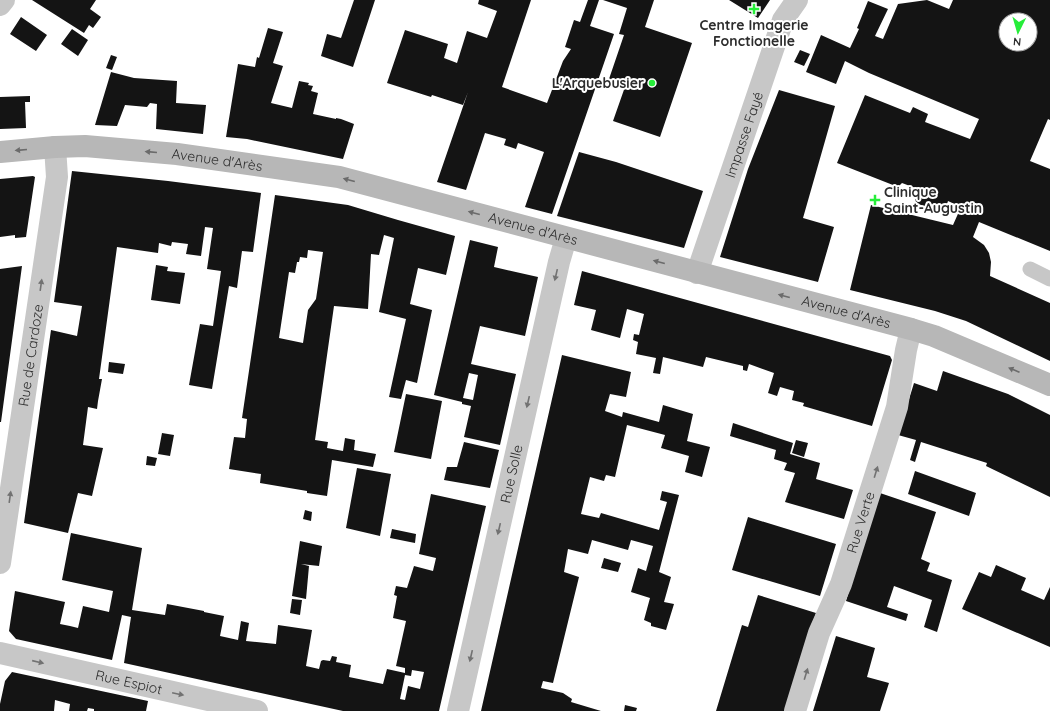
<svg xmlns="http://www.w3.org/2000/svg" width="1050" height="711" font-family="Quicksand,sans-serif">
<rect width="100%" height="100%" fill="#fff"/>
<!-- building -->
<path fill="#141414" fill-rule="evenodd" d="M32,0H96L90,9L101,17L93,28L89,25L84,33Z
M354,0H375L353,67L321,56L327,34L341,38Z
M479,0H531L502,87L547,103L563,61L571,49L565,47L574,20L580,22L588,0H599L590,26L614,34L552,214L525,207L544,152L518,143L516,149L504,145L506,139L485,133L466,190L437,182L468,92L463,105L432,95L431,97L387,83L405,30L448,44L444,58L457,63L467,31L487,38L497,11L478,4Z
M603,0H654L645,27L692,43L660,137L613,121L626,84L609,79L624,35L619,34L627,8Z
M729,0H770L758,18Z
M927,0L949,9L953,0H1050V120L1048,119L1030,161L1050,169V251L979,222L973,237L984,245L989,253L991,262L990,276L1050,303V361L966,321L935,311L850,290L871,205L953,225L961,207L948,201L946,207L937,204L936,206L930,204L926,207L916,203L915,197L918,189L902,183L898,187L837,163L865,95L910,113L913,107L928,114L925,122L970,139L979,119L869,73L845,61L836,84L806,72L821,35L850,48L859,29L857,28L868,1L888,9L875,36L883,39L898,4ZM1006,20H1030V44H1006Z
M21,17L47,35L36,51L10,34Z
M268,28L283,32L273,63L283,66L271,103L292,108L299,81L309,83L308,85L313,86L311,91L318,93L313,114L336,119V118L341,119L354,124L343,159L247,139L226,137L238,64L255,67L257,57L259,58Z
M72,29L88,40L78,56L61,44Z
M800,50L810,54L804,66L794,62Z
M111,55L117,57L112,70L106,68Z
M111,72L134,78L177,81L176,103L206,105L203,134L156,129L157,104L150,103L147,107L125,105L117,126L95,125Z
M779,90L835,106L803,218L834,227L818,282L720,257L748,169Z
M30,96V102H25L26,128L0,129V97Z
M579,152L616,162L703,191L684,248L557,216Z
M72,171L168,181L261,193L253,252L242,251L237,288L229,286L212,389L189,385L200,324L213,326L219,285L221,271L207,269L213,228L205,227L201,256L186,254L188,244L172,242L171,246L159,243L158,253L117,247L99,379H102L98,401L97,409L88,407L83,445L103,448L92,496L78,493L68,533L24,523L51,330L77,336L82,306L54,302Z
M33,176L35,177L26,237L15,238V235L0,237V179Z
M275,195L348,205L398,220L455,236L446,275L418,268L410,304L432,310L417,383L406,380L401,399L389,397L406,319L379,312L394,238L384,235L379,255L371,254L368,309L334,306L315,440L328,442L327,448L343,451L345,438L355,440L354,450L376,454L373,467L332,460L327,496L307,493V491L260,483L261,474L229,469L234,437L245,438L247,419L242,418ZM308,250L323,252L316,299L308,310L303,343L279,338L289,272L295,273L297,262H299L300,257L307,258Z
M470,240L498,247L494,267L538,277L525,336L480,326L471,364L516,374L500,445L464,437L471,406L462,404V402L434,395ZM469,373L478,375L473,400L463,398Z
M156,265L168,267L167,271L185,273L180,304L151,300Z
M22,266L1,422H0V269Z
M582,271L890,356L892,360L872,426L803,406L804,403L792,400L794,391L780,387L777,396L768,393L774,373L749,364L747,371L743,370V366L706,357L703,367L663,357L660,374L653,373L656,358L636,354L638,342L633,340L634,334L639,335L644,314L627,309L620,338L591,330L596,310L574,305Z
M562,355L631,372L626,397L610,394L605,411L622,417L623,412L659,422L663,405L693,414L687,441L710,447L702,477L685,472L689,456L661,448L665,435L627,425L615,477L606,475L604,481L590,477L581,514L599,518L601,513L659,530L667,502L660,500L662,491L679,495L659,572L671,577L664,602L674,604L666,630L651,626V623L644,620L650,598L631,592L638,568L646,571L653,546L631,540L628,550L592,540L588,554L568,549L564,572L579,577L553,683L543,681L541,688L563,693L572,699L571,702L601,711H481Z
M109,362L125,364L123,374L108,372Z
M943,371L1008,394L1050,415V497L986,466L987,463L921,442L915,462L910,460L916,440L898,435L914,383L937,391Z
M406,394L442,401L431,459L394,452Z
M733,423L793,443L790,454L820,463L816,479L853,490L844,519L785,502L795,473L784,470L787,463L774,459L776,450L730,436Z
M162,433L174,435L170,456L158,454Z
M796,440L808,443L804,457L792,453Z
M464,442L499,450L490,488L444,480L447,467H457Z
M147,456L157,458L155,466L146,465Z
M357,468L391,474L380,536L346,528Z
M915,471L976,493L969,516L908,494Z
M880,493L936,512L921,559L930,563L927,571L952,580L937,632L924,627L932,600L894,586L887,607L908,614L906,621L846,601Z
M431,494L486,506L439,711H343L124,663L131,617L122,615L112,660L16,639L9,631L15,591L65,602L60,624L70,626L78,628L83,606L109,612L113,591L62,580L71,533L142,548L132,610L165,615L167,604L204,611V612L224,616L220,636L238,640L241,621L249,623L246,641L276,644L278,625L312,630L306,666L319,669L321,661L323,660L330,661L332,656L337,657L336,662L351,665L349,677L383,684L387,669L405,673V668L396,666L406,621L393,618L397,596L394,595L396,586L407,588L414,566L433,571L436,558L419,554ZM412,670L424,672L420,689L408,686L405,700L400,699L405,675L411,676Z
M305,510L312,512L311,521L303,519Z
M748,517L836,544L820,596L732,570Z
M392,529L416,534L415,543L390,538Z
M300,541L322,546L319,566L301,564L309,566L306,599L292,596Z
M604,558L621,563L618,572L601,568Z
M996,565L1026,578L1021,590L1044,600L1050,587V647L962,609L979,572L991,577Z
M758,595L816,613L785,711H716L742,625L748,627Z
M292,599L302,600L300,615L290,613Z
M836,636L875,648L867,677L889,683L880,711H813Z
M12,672L148,701L146,711H94V709L88,708L87,711H69L70,704L55,700L54,711H0V704L5,681Z
M625,705L637,708L636,711H624Z"/>
<g fill="none" stroke-linecap="round" stroke-linejoin="round">
<!-- service -->
<path stroke="#c7c7c7" stroke-width="15" d="M1030,269L1050,279"/>
<!-- minor -->
<g stroke="#c7c7c7" stroke-width="22">
<path d="M0,5L4,0"/>
<path id="s1" d="M697,273L783,20L797,0"/>
<path id="s2" d="M0,563L57,177L55,147"/>
<path id="s3" d="M0,653L257,711"/>
<path id="s4" d="M458,711L559,262L566,238"/>
<path id="s5" d="M795,711L819,633L841,584L897,407L906,350L911,329"/>
</g>
<!-- secondary -->
<path stroke="#b7b7b7" stroke-width="22" id="s6" d="M0,152L55,147L85,146L177,154L339,177L911,329L934,336L1050,385"/>
</g>
<!-- one-way arrows -->
<defs><path id="oneway-solid" d="M-6-.8H1V-3.2L6.5 0L1 3.2V.8H-6Z"/></defs>
<g fill="#6b6b6b">
<use href="#oneway-solid" transform="translate(21 150) rotate(175)"/>
<use href="#oneway-solid" transform="translate(151 152) rotate(-175)"/>
<use href="#oneway-solid" transform="translate(349 180) rotate(-165)"/>
<use href="#oneway-solid" transform="translate(474 213) rotate(-165)"/>
<use href="#oneway-solid" transform="translate(659 262) rotate(-165)"/>
<use href="#oneway-solid" transform="translate(784 296) rotate(-165)"/>
<use href="#oneway-solid" transform="translate(1014 370) rotate(-157)"/>
</g>
<g fill="#727272">
<use href="#oneway-solid" transform="translate(556 275) rotate(103)"/>
<use href="#oneway-solid" transform="translate(41 285) rotate(-82)"/>
<use href="#oneway-solid" transform="translate(528 402) rotate(103)"/>
<use href="#oneway-solid" transform="translate(876 472) rotate(-73)"/>
<use href="#oneway-solid" transform="translate(10 497) rotate(-82)"/>
<use href="#oneway-solid" transform="translate(499 529) rotate(103)"/>
<use href="#oneway-solid" transform="translate(471 656) rotate(103)"/>
<use href="#oneway-solid" transform="translate(38 662) rotate(13)"/>
<use href="#oneway-solid" transform="translate(806 674) rotate(-73)"/>
<use href="#oneway-solid" transform="translate(178 694) rotate(12)"/>
</g>
<!-- markers -->
<g fill="#26ed39" stroke="#fff" stroke-width="1.5">
<path d="M752 3h4v4h4v4h-4v4h-4v-4h-4v-4h4z"/>
<circle cx="652" cy="83" r="4"/>
<path d="M873 194h4v4h4v4h-4v4h-4v-4h-4v-4h4z"/>
</g>
<g text-anchor="middle" dominant-baseline="central" stroke-width="4" stroke-linejoin="round" paint-order="stroke">
<!-- poi labels -->
<g font-size="14" font-weight="bold" fill="#2d2d2d" stroke="#fff">
<text x="754" y="25">Centre Imagerie<tspan x="754" dy="16">Fonctionelle</tspan></text>
<text x="644" y="83" text-anchor="end">L'Arquebusier</text>
<text x="884" y="192" text-anchor="start">Clinique<tspan x="884" dy="16">Saint-Augustin</tspan></text>
</g>
<!-- street labels -->
<g font-size="14" fill="#2d2d2d" stroke="#fff">
<text stroke="none"><textPath href="#s1" startOffset="146">Impasse Fayé</textPath></text>
<text stroke="none"><textPath href="#s6" startOffset="218">Avenue d'Arès</textPath></text>
<text stroke="none"><textPath href="#s6" startOffset="542">Avenue d'Arès</textPath></text>
<text stroke="none"><textPath href="#s6" startOffset="866">Avenue d'Arès</textPath></text>
<text stroke="none"><textPath href="#s2" startOffset="210">Rue de Cardoze</textPath></text>
<text stroke="none"><textPath href="#s4" startOffset="243">Rue Solle</textPath></text>
<text stroke="none"><textPath href="#s5" startOffset="200">Rue Verte</textPath></text>
<text stroke="none"><textPath href="#s3" startOffset="132">Rue Espiot</textPath></text>
</g>
</g>
<!-- north arrow -->
<g transform="translate(1018 32) rotate(185)"><circle r="19" fill="#ffffff" stroke="#ababab"/>
<path d="M0-3L7 15L0 10L-7 15Z" fill="#26ed39"/>
<text y="-6" font-size="11" font-weight="bold" text-anchor="middle" fill="#2d2d2d">N</text>
</g>
</svg>
